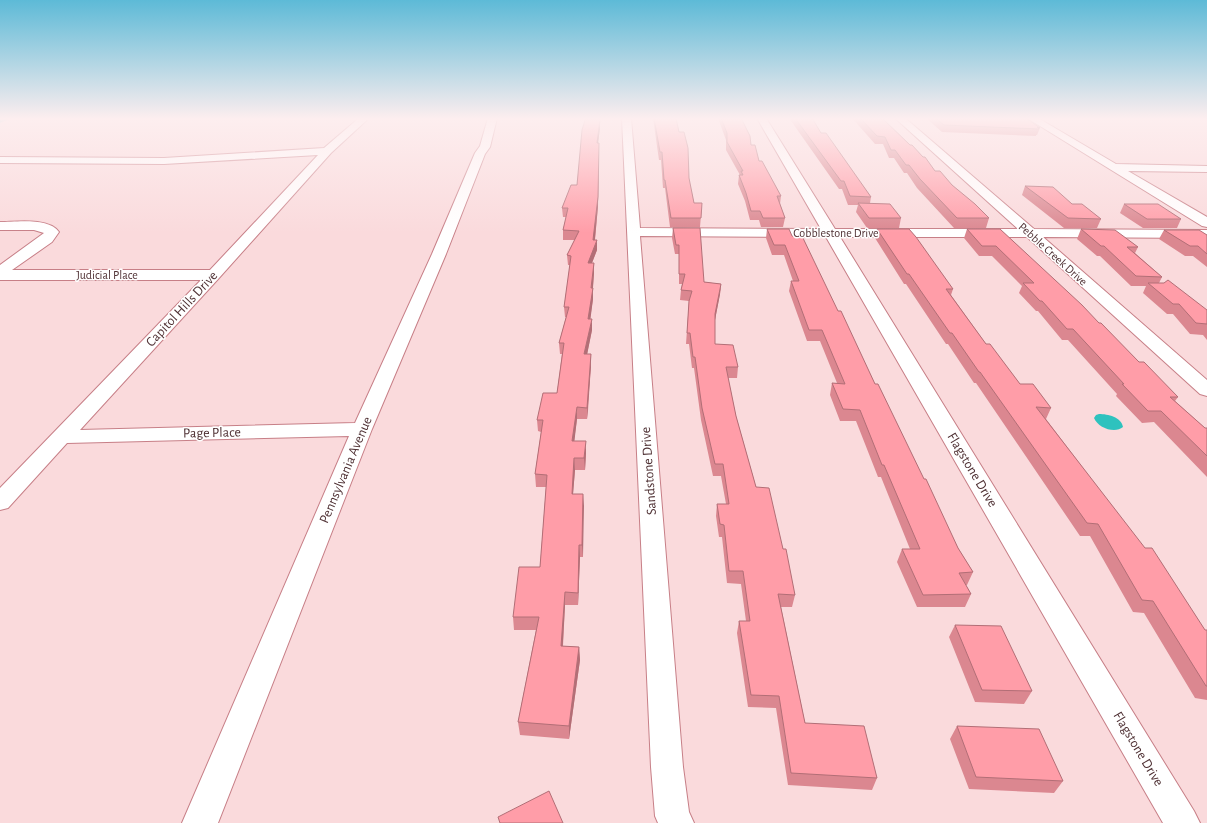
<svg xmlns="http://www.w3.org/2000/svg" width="1207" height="823" font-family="'Alegreya Sans',sans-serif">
<rect width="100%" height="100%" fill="#fadadc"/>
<!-- water -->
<path fill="#2ec2be" d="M1099,414C1108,414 1121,417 1123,427C1115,434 1098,428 1094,418L1096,415Z"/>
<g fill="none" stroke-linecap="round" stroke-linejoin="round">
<!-- stream -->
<path stroke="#2ec2be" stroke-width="3" d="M0,121L8,118"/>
<!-- minor casing -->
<g stroke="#c77f87" stroke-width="2">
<path id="minor" d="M359,118H369L331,153L219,278L80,430L355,423L432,254L475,153L480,146L488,118H497L490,147L485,154L446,254L372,429L218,823H182L349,436L67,443L8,508L0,510V488L201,280H0V265L44,233L34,230H0V222C15,222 49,217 59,232L52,242L12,270H210L318,155L164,164L0,163V157L164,158L324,148Z
M622,118H631L640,228L821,229L757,118H766L835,229H1018L895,118H905L1034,229L1207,230V238L1043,237L1207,380V396L1200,394L1027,237H840L1194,811L1200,823H1163L826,237L640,236L683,767L689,812L694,823H658L655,816L651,767Z
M1027,118H1038L1116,164L1207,166V172L1128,171L1207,217V227L1202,226Z"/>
</g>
<!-- minor -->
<use href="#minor" fill="#fff" fill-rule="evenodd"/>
</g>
<!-- wall -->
<path fill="#db8790" d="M653,118H676L694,203H702L700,227H670L665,188H663L661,160H659Z
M718,118H741L751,145L759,161L781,196L780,204L785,218L783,227H761L759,220H750L745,201L738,184L739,175H740L726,150V140Z
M789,118H812L821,133L871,197L870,203L901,218L899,228H867L856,212L858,205H848L842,189H839Z
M852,118H882L923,157L935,171L989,218L986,228H954L917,188L907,173H904L894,158H889L883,144H875Z
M926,118H1026L1040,128L1037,135H1036V136L942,132Z
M600,120V128L598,143V206L595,240L597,250L592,263H594V273L593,288V299L590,319L592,330L587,354H591V365L588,411L587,419H577L574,441L586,453L585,470H575L573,494H583V557H580L578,605H565L563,646L579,647L580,660L569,739L520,735L518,722L536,630H514L513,617L540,567L546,487H536L535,474L541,432L538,431L537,420L557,393L562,354H560L559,343L566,317H565L564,307L570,265H568L567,255L575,240H563V230L566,217H563L562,208L577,185Z
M1025,186L1072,204L1101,219L1097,228H1064L1022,195Z
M1124,204L1181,219L1177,228H1143L1120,213Z
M673,228L704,282L721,284L720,294L715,320V344L738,367L737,378H728L736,416L756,487L783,549L795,595L792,607H781L805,723L877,778L872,790L788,785L776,708L748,707L737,633L739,621H746L741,584L727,583L722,537H719L716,516L717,504H726L721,476H713L701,420L694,368H692L689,344H686L689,301L680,300L681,290L682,284H679V254H675L672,238Z
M767,229L792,236L838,311L958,548L973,572L967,585H966L971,594L965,607H917L897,562L902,549H910L881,477H878L856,421H840L830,395L832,383H837L820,341H807L789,291L791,281H793L784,255H772L766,238Z
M877,229L953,289L951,295L986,344L1020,384L1051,408L1046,419L1205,630H1207V700L1195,698L1144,613L1133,612L1090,536H1080L976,383H974L948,344H946L906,284H904L875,238Z
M967,229H1000L1139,362L1178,397L1175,401L1205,428H1207V477L1154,422L1142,423L1116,396L1117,394L1068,340H1062L1038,311H1036L1019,293L1022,286L992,256H979L964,238Z
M1081,229L1138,247L1135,253L1162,277L1159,283L1207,310V340L1203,335L1190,334L1173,314H1167L1143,293L1146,286H1131L1100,256H1097L1077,239Z
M1164,230L1207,235V267L1193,256H1185L1159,239Z
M955,625L1032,691L1024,704L975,702L949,637Z
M957,726L1063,781L1054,793L969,789L950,739Z"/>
<!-- shaded-wall -->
<path fill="#b26e76" d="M600,120V128L597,150V143Z
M599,143L598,206L594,248L597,240V250L588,273V263L593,240Z
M594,263V273L592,298L593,288V299L589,330L588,319Z
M721,284L720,294L714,325L715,314Z
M592,319V330L585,365L584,354Z
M591,354V365L587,419V408Z
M577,407V419L573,453L572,441Z
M586,441V453L585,470L584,458Z
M574,458L575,470L572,506V494Z
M583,494L584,506L583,557L582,545Z
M579,545L580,557L578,605V593Z
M565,592V605L562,658L561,646Z
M579,647L580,660L569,739V726Z"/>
<!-- building -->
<path fill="#ff9da8" stroke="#b26e76" d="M654,118H676L679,132H684L688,148L689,178L694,203H702L701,218H671L665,180H664L662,152H660Z
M721,118H741L750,136L751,145H755L759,161H762L781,196H777L785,218H763L760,211H751L746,193L739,175H743L741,171H743L727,142V133Z
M795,118H812L821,133H826L871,197L850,196L844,181H841Z
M860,118H882L910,145H912L923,157H925L935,171H940L952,185L975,204L989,218H957L920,179L909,165H906L895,150H891L885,137L877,136Z
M936,118H1026L1040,128L1037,127L1039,129L944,125Z
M585,120H600L597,143H599L598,197L593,240H597L588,263H594L591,288H593L588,319H592L584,354H591L587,408L577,407L572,441H586L584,458H574L572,494H583L582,545H579L578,593L565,592L561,646L579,647L569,726L518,722L539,617H513L519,567H540L547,475L535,474L543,420H537L543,393H557L564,343H559L569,307H564L571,256L567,255L579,231L563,230L568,208H562L571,185H577L582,130Z
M1025,186L1053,187L1072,204H1082L1101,219L1068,218Z
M858,203L890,204L901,218H869Z
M1124,204H1158L1181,219H1147Z
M673,228H700L704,282L721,284L715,314V344L733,345L738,367H726L736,416L756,487L769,488L783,549H786L795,595L778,594L805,723L864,726L877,778L791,773L779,696L751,695L739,621H750L743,571H729L724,525L720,524L717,504H729L723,464H715L702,408L695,357H693L690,333H687L689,301L692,291L681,290L685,274H679V245H676Z
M767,229H789L792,236H802L838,311H841L875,384H878L924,479H926L958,548L973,572L959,573L971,594L923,595L902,549H920L884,465H882L860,410L843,409L832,383L845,384L822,330H809L791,281H799L785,245H774Z
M877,229H909L916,237L953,289H946L986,344H990L1020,384H1033L1051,408L1036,407L1145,548H1152L1205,630H1207V686H1206L1153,601L1142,600L1098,524L1087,523L980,372H979L952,333H950L909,274H907Z
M967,229H1000L1082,305L1099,323H1101L1139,362H1144L1178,397H1170L1205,428H1207V456L1161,411H1148L1122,384H1124L1073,329H1067L1042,301H1040L1023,283H1034L996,246H982Z
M1081,229L1115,230L1138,247H1127L1162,277L1136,276L1104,246H1101Z
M1164,230H1199L1207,235V254L1198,246H1190Z
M1168,280L1207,310V324L1196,323L1179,304H1173L1148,283H1164Z
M955,625L1001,626L1032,691L982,690Z
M957,726L1039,729L1063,781L976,777Z
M549,791L563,823H500L498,817Z"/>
<!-- sky -->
<linearGradient id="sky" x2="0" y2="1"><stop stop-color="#5dbad7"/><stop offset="0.51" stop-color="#fdeeef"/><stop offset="1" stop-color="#fdeeef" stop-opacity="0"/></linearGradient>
<rect width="1207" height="233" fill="url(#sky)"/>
<g text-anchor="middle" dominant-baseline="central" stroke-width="3" stroke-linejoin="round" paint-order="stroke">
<!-- far-street labels -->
<g font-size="12" fill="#4f3134" stroke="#fff">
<text x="836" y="233">Cobblestone Drive</text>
<text transform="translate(1053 254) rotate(42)">Pebble Creek Drive</text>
<text x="107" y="275">Judicial Place</text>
</g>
<!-- street labels -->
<g font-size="14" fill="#4f3134" stroke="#fff">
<text transform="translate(182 309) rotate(-47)">Capitol Hills Drive</text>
<text transform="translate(212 433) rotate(-1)">Page Place</text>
<text transform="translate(346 470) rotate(-67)">Pennsylvania Avenue</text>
<text transform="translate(972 470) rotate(59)">Flagstone Drive</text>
<text transform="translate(649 471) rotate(-94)">Sandstone Drive</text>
<text transform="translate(1138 749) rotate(59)">Flagstone Drive</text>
</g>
</g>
</svg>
